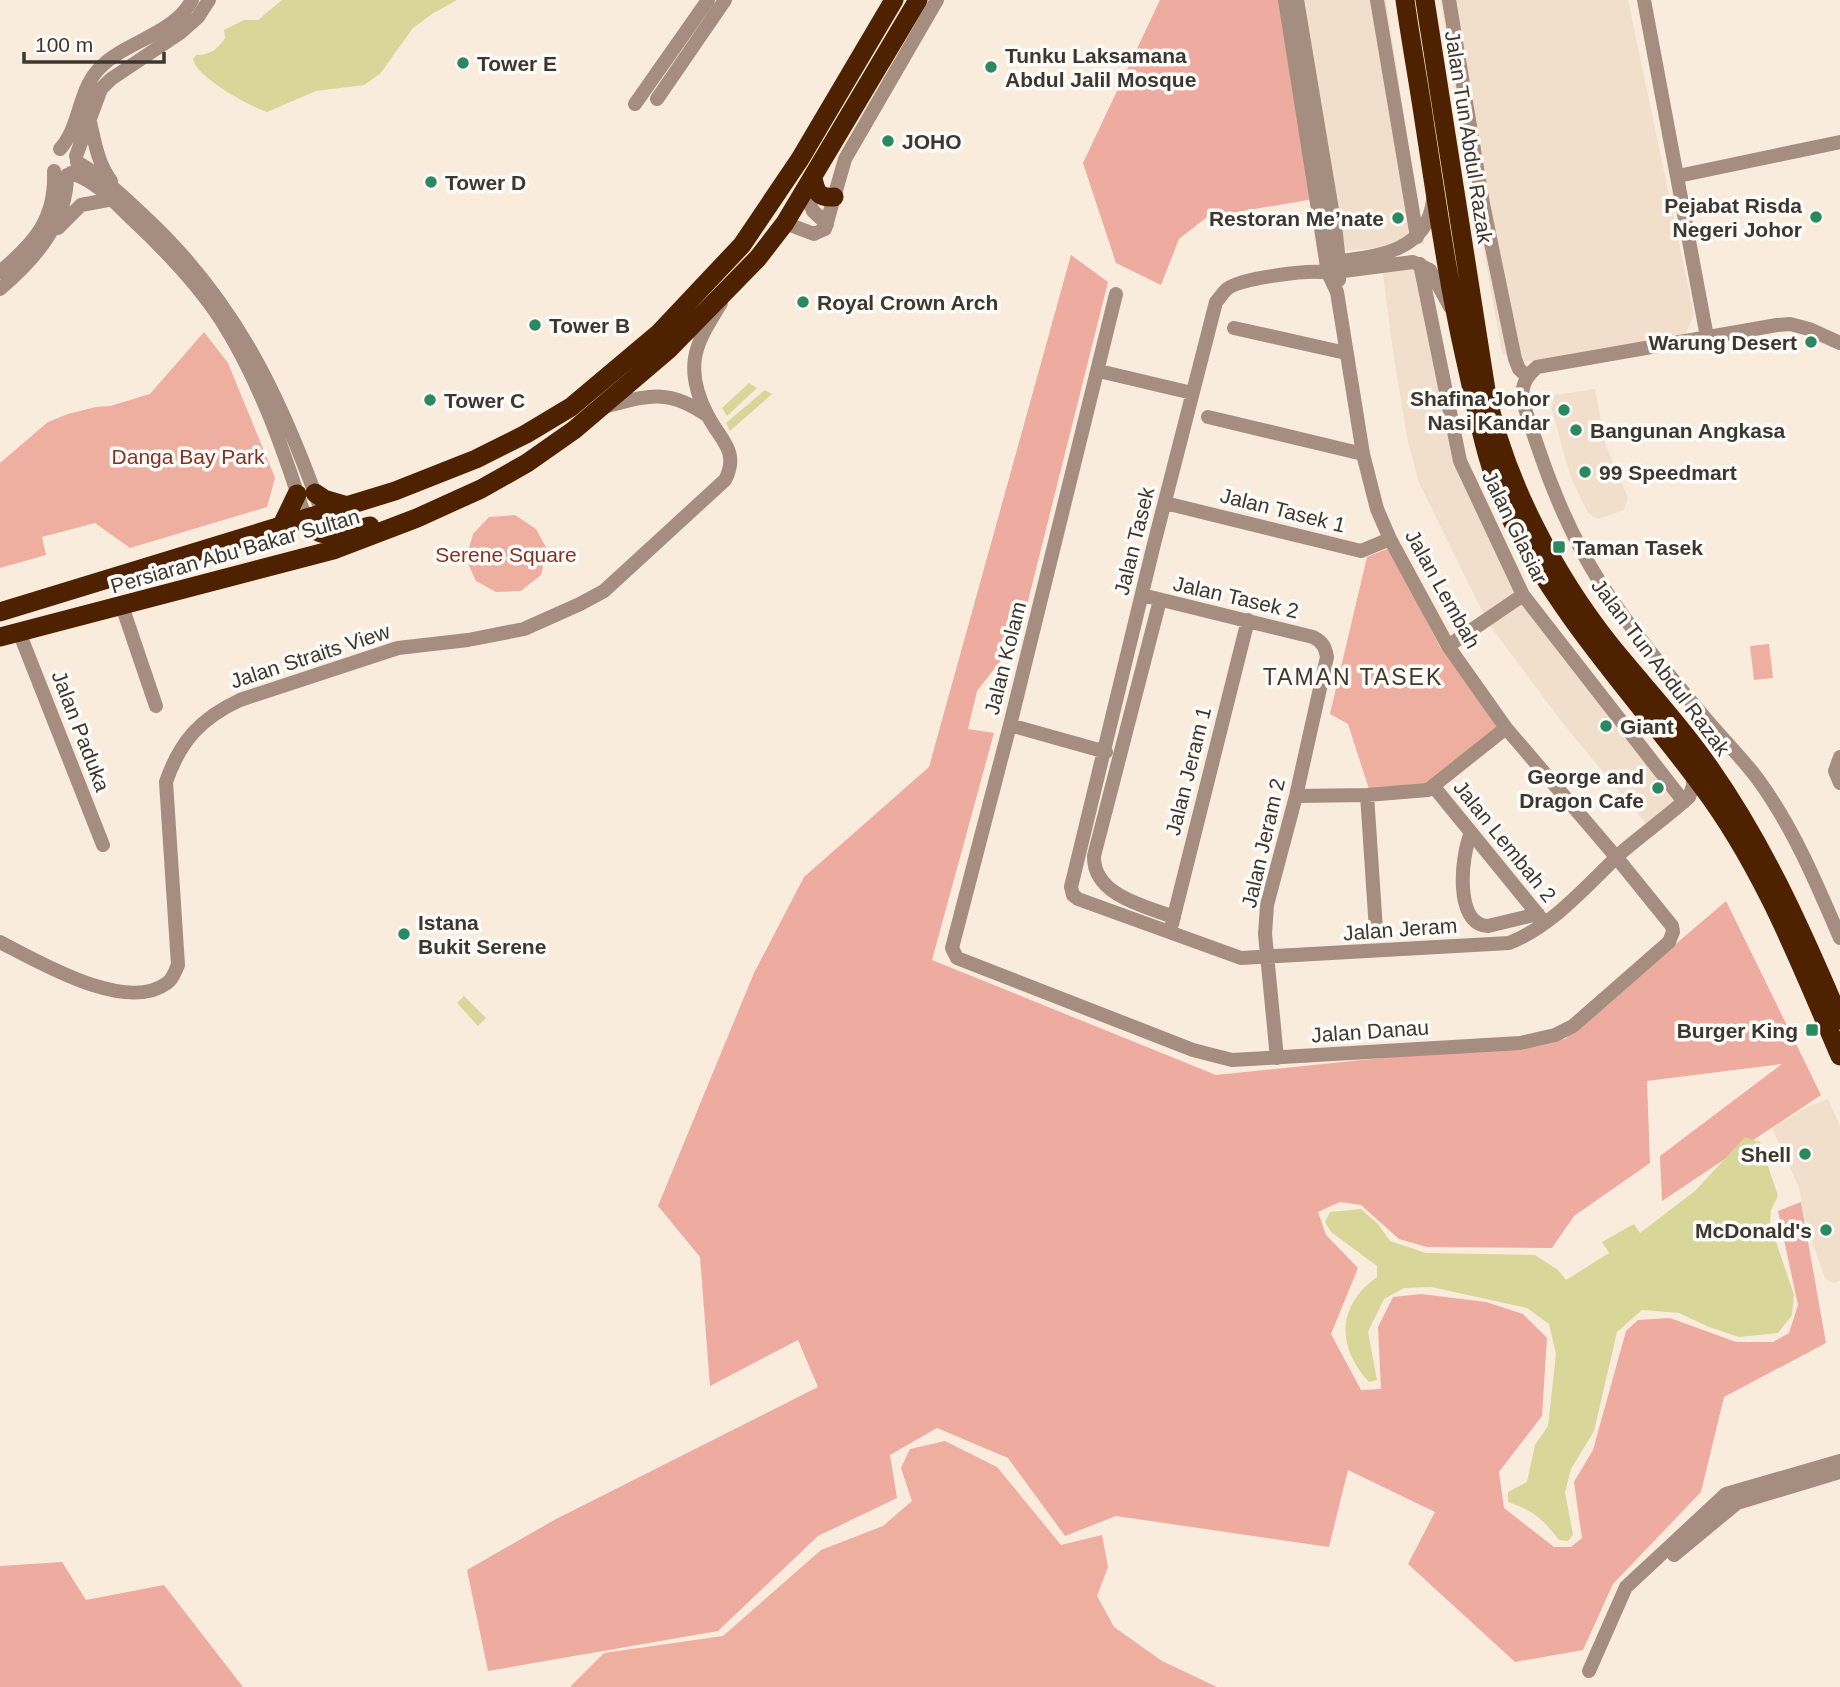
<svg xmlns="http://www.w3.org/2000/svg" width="1840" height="1687" font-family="Helvetica,sans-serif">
<rect width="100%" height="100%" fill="#f9ecdd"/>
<!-- built -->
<path fill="#f1dfcb" d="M1280,0H1386L1424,244L1317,253L1314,199Z
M1440,0H1628L1694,314L1685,335L1525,362L1502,354Z
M1417,266L1452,441L1522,600L1679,801L1648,826L1561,721L1488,623L1419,483L1408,442L1394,359L1382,268Z
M1595,389L1605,443L1628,498L1624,510L1598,519L1588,513L1571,478L1551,407L1555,395Z
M1828,1099L1840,1126V1281L1834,1283L1827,1280L1824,1275L1807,1228L1799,1188L1772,1128L1809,1106Z"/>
<!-- green -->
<path fill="#eeaea0" d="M204,332L228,363L275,478L267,507L130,548L95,523L42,537L46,555L0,568V463L48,422L68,414L96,407L110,406L150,394Z
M515,515L536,529L547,549L541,575L521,591L496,592L476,581L466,559L473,534L489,517Z
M1389,548L1440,647L1498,727L1430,785L1369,789L1348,724L1330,714L1367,557Z
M1769,644L1773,678L1754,680L1750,646Z
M945,1441L997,1467L1061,1545L1102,1535L1108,1567L1097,1596L1114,1627L1162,1661L1217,1687H570L604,1653L723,1636L821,1550L883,1526L912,1501L901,1468L910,1449Z"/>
<!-- forest -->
<path fill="#edac9f" d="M1160,0H1280L1314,199L1207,217L1179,239L1161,285L1116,263L1083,163Z
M1071,255L1108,282L1019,637L977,691L968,729L994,733L932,960L1216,1075L1565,1039L1726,901L1821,1095L1662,1201L1660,1156L1782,1064L1647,1081L1650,1163L1574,1216L1552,1248L1427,1247L1399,1239L1361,1205L1340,1202L1318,1212L1326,1235L1358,1268L1331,1334L1361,1390L1381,1389L1378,1327L1393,1297L1421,1294L1486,1302L1523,1314L1547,1338L1542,1416L1499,1472L1504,1508L1554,1547H1571L1582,1538L1574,1482L1593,1450L1626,1331L1638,1320L1670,1318L1736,1342H1773L1789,1333L1798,1305L1778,1211L1801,1202L1826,1343L1724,1397L1701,1492L1613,1584L1583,1650L1515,1662L1408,1564L1435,1512L1348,1470L1329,1547L1116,1516L1065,1536L1008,1458L937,1428L890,1455L897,1498L818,1536L718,1631L488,1671L467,1570L556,1519L818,1387L798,1340L710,1386L700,1257L658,1206L754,973L804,877L929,767Z
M62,1562L86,1600L164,1585L243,1687H0V1566Z"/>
<!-- water -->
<path fill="#d9d699" d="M282,0H457L432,14L413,28L380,74L364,85L316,91L267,112C249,106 196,77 193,59L196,55C210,55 217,50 225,38L224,30L244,20H258Z
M749,383L757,388L727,416L722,408Z
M765,390L772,394L730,431L726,423Z
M464,996L486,1018L478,1026L457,1003Z
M1745,1137L1760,1142L1778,1196L1771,1210L1770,1224L1794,1295L1792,1315L1778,1333L1739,1337L1709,1327L1679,1313L1642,1310L1617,1332L1594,1431L1571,1469L1565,1492L1573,1535L1568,1541L1559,1540C1542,1518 1534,1511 1508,1502V1492L1527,1482L1535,1445L1548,1426L1556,1354L1549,1324L1527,1308L1431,1287L1404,1288L1384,1299L1368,1332L1377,1380L1369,1382C1336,1346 1337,1306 1377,1277V1266L1331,1232L1325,1222L1330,1212L1361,1209L1378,1224L1390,1241L1426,1253L1535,1255L1558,1270L1566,1280L1609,1253L1602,1242L1634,1224L1640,1233L1695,1191Z"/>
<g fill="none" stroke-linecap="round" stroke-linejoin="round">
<!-- minor -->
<path stroke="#a58d7f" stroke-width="14" d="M1297,0L1336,234L1340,272L1339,280
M1377,0L1417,237
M1449,0L1483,204L1515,359L1519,369L1527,376
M1644,0L1707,337
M657,99L725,0
M635,104L708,0
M90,122C95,143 98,164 111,181
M60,149C80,127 78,93 97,71C121,42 173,36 192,0
M76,156L101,89L111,79L180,33L198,17L209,0
M77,162C102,176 122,195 143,215C232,297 278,391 318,502
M71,173C97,181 114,202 133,220C165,250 197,283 221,320C260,381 284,451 306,520
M1678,176L1840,142
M805,192L813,211L827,224
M785,223L814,234L825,229L845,159L937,0
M58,228L81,205L113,199
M1330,262C1373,257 1427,254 1433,200
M1420,264L1460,461L1523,595L1684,802
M0,272C35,242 56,219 54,171
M0,289C35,259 67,223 67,175
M1116,294L1010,725L952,948L957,958L1193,1050L1232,1060L1520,1043L1555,1035L1573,1026L1669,942L1673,932L1672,926L1617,858L1506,728L1448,646L1390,539L1377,509L1363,454L1337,292L1328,273L1285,0
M1450,307L1430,270L1413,262L1328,273C1311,269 1241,278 1227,289C1223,292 1220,298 1216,302L1153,548L1071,887L1073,895L1078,899L1241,958L1509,943C1553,926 1588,884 1622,852C1644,833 1668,816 1689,797L1693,786V774
M1234,328L1346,353
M1840,343L1809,329L1790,324L1777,325L1537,367C1526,377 1522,384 1522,399C1542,462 1563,523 1598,579C1629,628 1668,674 1705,718C1722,738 1741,757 1757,778C1793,827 1816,882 1840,938
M1099,371L1192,393
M603,407C648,396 667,387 708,416
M1208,417L1363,454
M1165,503L1361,551L1390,539
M1142,595L1313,637C1323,642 1325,647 1327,657L1296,796L1267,905L1265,934L1277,1058
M1160,600L1094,856C1093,895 1144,906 1174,917
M122,606L156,706
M19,632L103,845
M1448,646L1523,595
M1010,725L1106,752
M1840,757L1835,771L1840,783
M1434,787L1544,922
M1367,795L1376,930
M1296,796L1367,795L1428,790L1506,728
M1471,833C1461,855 1454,925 1488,926L1538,914
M1172,924L1248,620
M0,942C39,962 126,1014 167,983C173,979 175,971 178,965L166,782C180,741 201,718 240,700L398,648L468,640L524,629L580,604L604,591L725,480C740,451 720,440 708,416C699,399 692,377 695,358C698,338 711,320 721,303
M1674,1555L1737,1503L1840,1472
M1589,1671L1626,1587L1726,1494L1840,1461"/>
<!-- highway -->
<path stroke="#4e2101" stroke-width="19" d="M1405,0C1411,43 1419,85 1425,127C1437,204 1448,282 1465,358C1478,415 1487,472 1514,525C1564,622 1638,700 1702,786C1763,867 1800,963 1840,1056
M1425,0L1486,390C1504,480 1554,574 1611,646C1641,683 1674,718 1702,757C1761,838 1801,928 1840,1020
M813,178C816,193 819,198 834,197
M315,493L324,499L348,506
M306,520C319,544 347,532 370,526
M281,527L297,494
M0,612L395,491L476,459L526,434L571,407L659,333L742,245L800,159L894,0
M0,637L333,550L417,518L481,489L527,463L574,430L668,350L758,258L785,223L918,0"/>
</g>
<!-- markers -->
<g fill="#2a8961" stroke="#fefbf8" stroke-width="2.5">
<circle cx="463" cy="63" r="7"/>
<circle cx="991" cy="67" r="7"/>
<circle cx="888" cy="141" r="7"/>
<circle cx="431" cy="182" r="7"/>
<circle cx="1816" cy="217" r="7"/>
<circle cx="1398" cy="218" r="7"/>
<circle cx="803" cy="302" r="7"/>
<circle cx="535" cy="325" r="7"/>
<circle cx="1811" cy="342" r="7"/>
<circle cx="430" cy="400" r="7"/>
<circle cx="1564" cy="410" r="7"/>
<circle cx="1576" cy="430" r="7"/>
<circle cx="1585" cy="472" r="7"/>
<rect x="1552" y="540" width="14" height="14" rx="3.5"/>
<circle cx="1606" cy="726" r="7"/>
<circle cx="1658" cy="788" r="7"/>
<circle cx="404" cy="934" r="7"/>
<rect x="1805" y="1023" width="14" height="14" rx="3.5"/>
<circle cx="1805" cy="1154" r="7"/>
<circle cx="1826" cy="1230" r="7"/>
</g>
<g text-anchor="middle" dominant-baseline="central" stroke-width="7" stroke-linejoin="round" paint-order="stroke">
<!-- poi labels -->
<g font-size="21" font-weight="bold" fill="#3c3731" stroke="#fefbf8" text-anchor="start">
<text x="1005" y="55">Tunku Laksamana<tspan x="1005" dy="24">Abdul Jalil Mosque</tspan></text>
<text x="477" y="63">Tower E</text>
<text x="902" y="141">JOHO</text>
<text x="445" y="182">Tower D</text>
<text x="1802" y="205" text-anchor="end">Pejabat Risda<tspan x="1802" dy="24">Negeri Johor</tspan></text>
<text x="1384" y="218" text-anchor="end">Restoran Me’nate</text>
<text x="817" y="302">Royal Crown Arch</text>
<text x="549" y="325">Tower B</text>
<text x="1797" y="342" text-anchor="end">Warung Desert</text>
<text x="1550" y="398" text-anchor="end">Shafina Johor<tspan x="1550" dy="24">Nasi Kandar</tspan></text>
<text x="444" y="400">Tower C</text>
<text x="1590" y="430">Bangunan Angkasa</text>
<text x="1599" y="472">99 Speedmart</text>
<text x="1573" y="547">Taman Tasek</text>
<text x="1620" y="726">Giant</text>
<text x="1644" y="776" text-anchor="end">George and<tspan x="1644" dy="24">Dragon Cafe</tspan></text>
<text x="418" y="922">Istana<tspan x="418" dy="24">Bukit Serene</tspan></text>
<text x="1798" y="1030" text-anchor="end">Burger King</text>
<text x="1791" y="1154" text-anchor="end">Shell</text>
<text x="1812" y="1230" text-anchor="end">McDonald's</text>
</g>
<!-- street labels -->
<g font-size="21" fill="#3c3731" stroke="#fefbf8">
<text transform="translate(1469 137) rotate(81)">Jalan Tun Abdul Razak</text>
<text transform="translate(1283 510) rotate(14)">Jalan Tasek 1</text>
<text transform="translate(1515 527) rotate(64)">Jalan Glasiar</text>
<text transform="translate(1134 541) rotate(-76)">Jalan Tasek</text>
<text transform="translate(235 551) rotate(-16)">Persiaran Abu Bakar Sultan</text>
<text transform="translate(1443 589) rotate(61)">Jalan Lembah</text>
<text transform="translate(1236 597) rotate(13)">Jalan Tasek 2</text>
<text transform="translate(310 656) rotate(-18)">Jalan Straits View</text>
<text transform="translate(1005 658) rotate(-76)">Jalan Kolam</text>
<text transform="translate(1661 667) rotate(53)">Jalan Tun Abdul Razak</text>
<text transform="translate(81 731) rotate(69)">Jalan Paduka</text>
<text transform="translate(1188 771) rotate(-76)">Jalan Jeram 1</text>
<text transform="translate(1505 841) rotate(51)">Jalan Lembah 2</text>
<text transform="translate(1263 843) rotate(-77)">Jalan Jeram 2</text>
<text transform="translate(1400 929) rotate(-4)">Jalan Jeram</text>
<text transform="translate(1370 1031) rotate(-4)">Jalan Danau</text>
</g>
<!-- park labels -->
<g font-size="21" fill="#803426" stroke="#fefbf8">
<text x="188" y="456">Danga Bay Park</text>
<text x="506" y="554">Serene Square</text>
</g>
<!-- neighbourhood labels -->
<g font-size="23" letter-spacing="2" fill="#41372c" stroke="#fefbf8">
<text x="1353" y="677">TAMAN TASEK</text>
</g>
</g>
<!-- scale -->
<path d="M24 52v10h140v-10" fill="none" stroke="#3c3731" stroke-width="3.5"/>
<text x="35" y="52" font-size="21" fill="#3c3731" stroke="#fefbf8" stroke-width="5" paint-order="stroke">100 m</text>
</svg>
